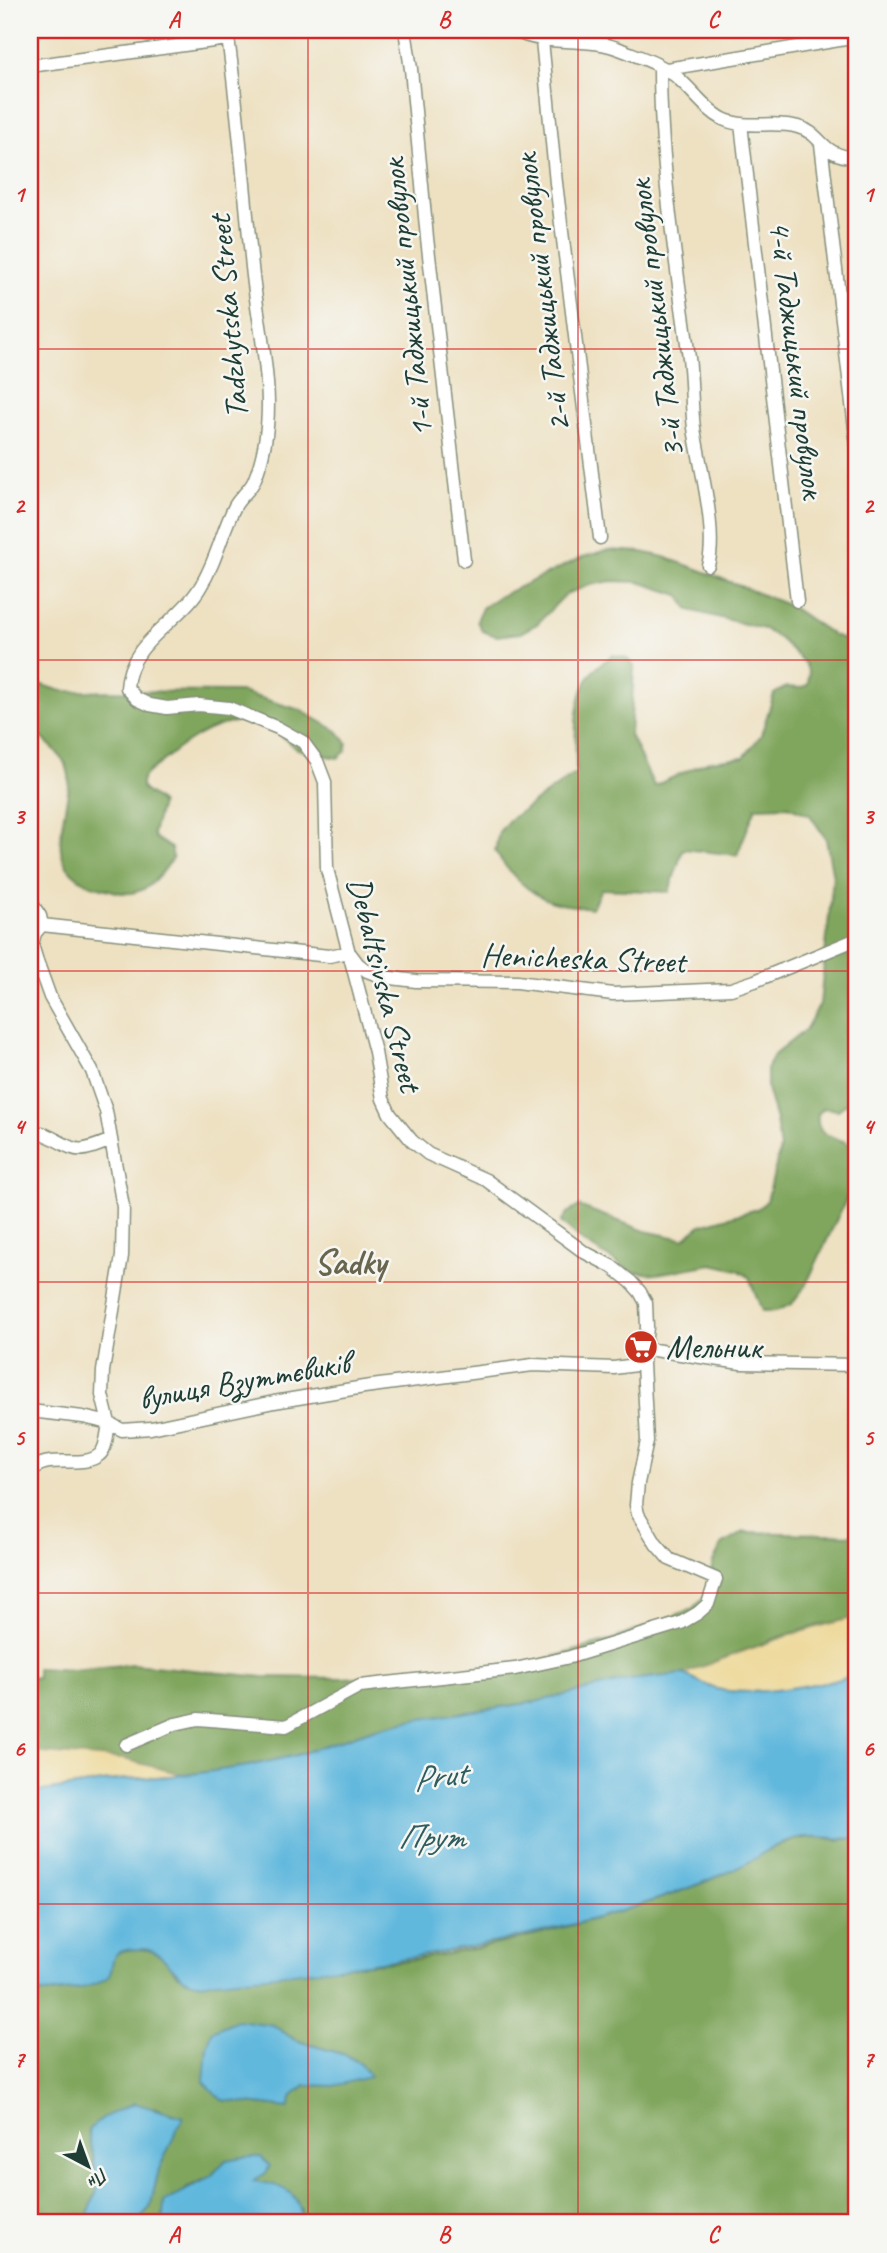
<svg xmlns="http://www.w3.org/2000/svg" width="887" height="2253" font-family="Caveat,sans-serif">
<rect width="100%" height="100%" fill="#f6f6f2"/>
<filter id="ink" filterUnits="userSpaceOnUse"><feTurbulence type="fractalNoise" baseFrequency=".0143" numOctaves="2"/><feDisplacementMap in="SourceGraphic" scale="14" xChannelSelector="R" yChannelSelector="G"/><feConvolveMatrix kernelMatrix="1 2 1 2 8 2 1 2 1" color-interpolation-filters="sRGB"/></filter>
<filter id="wash" filterUnits="userSpaceOnUse"><feTurbulence type="fractalNoise" baseFrequency=".00686" numOctaves="4" result="noise"/><feDisplacementMap in="SourceGraphic" scale="28" xChannelSelector="R" yChannelSelector="G"/><feGaussianBlur stdDeviation="1.57" result="paint"/><feColorMatrix in="noise" values="0 0 0 0 0 0 0 0 0 0 0 0 0 0 0 0 0 1.4 0 .05"/><feComposite in="paint" operator="in"/></filter>
<g filter="url(#wash)">
<rect width="100%" height="100%" fill="#eee1c2"/>
<!-- forest -->
<path fill="#80a65d" stroke="#507248" stroke-width="2" fill-rule="evenodd" d="M608,550L642,552L664,557L700,570L790,606L833,635L857,644V1096L838,1110L824,1108L818,1114C815,1139 834,1135 849,1144C852,1146 854,1150 857,1153L851,1189L806,1285L792,1304L776,1311H762L749,1277L738,1270L712,1264L657,1274L632,1272L583,1242L561,1222L567,1213L579,1206L645,1231L683,1239L701,1225L757,1209L767,1201L780,1149L776,1120L767,1088V1069L774,1055L805,1030L820,1004L833,877L826,839L810,815L788,806L756,807L737,855L683,849L669,892L601,889L592,908C579,906 565,906 553,902C528,894 508,872 495,851L499,832L509,820L576,773C576,742 571,699 592,673C597,666 607,660 613,655L626,658L634,666L630,735L654,786L709,761L744,757L761,735L774,694L786,687L802,688L808,684L809,673L805,663L780,639L764,629L689,610L679,595L639,582L612,581L590,585L566,594L537,624L520,633L496,636L482,631L477,621L482,608L498,597L583,557Z
M30,676L39,684L62,691L241,692L300,710L337,731L347,743L346,751L338,758C326,755 305,754 296,748C288,744 283,736 275,731C238,706 192,736 164,760C156,767 131,780 145,791C151,796 157,798 161,804L153,833L155,838L171,848L173,858C157,881 142,900 113,891C105,888 94,887 87,883C50,865 61,834 66,803C68,792 71,782 68,771C64,755 42,738 30,727Z
M744,1532L857,1535V1617L817,1626L777,1638L683,1674L629,1680L535,1702L408,1721L373,1729L297,1755L248,1766L185,1775L124,1759L30,1752V1677L37,1678V1668L73,1670L133,1664L263,1677L342,1678L470,1672L524,1665L609,1641L692,1609L707,1594L713,1562L722,1545Z
M817,1837L840,1840L857,1838V2223H303L301,2209L252,2182L226,2160L210,2177L188,2187L163,2215L166,2223H137L150,2207L159,2169L182,2117L153,2107L88,2130L94,2160L97,2191L85,2223H30V1994C55,1992 82,1991 104,1979C116,1973 106,1965 113,1956C116,1952 123,1951 128,1950C151,1947 165,1954 177,1975C245,1971 315,1969 383,1963C454,1956 532,1937 601,1917C643,1905 685,1891 726,1873C762,1857 774,1839 817,1837ZM273,2025L295,2040L345,2055L360,2063L333,2086L305,2085L293,2095L289,2108L222,2100Z"/>
<!-- sand -->
<path fill="#eeda9e" stroke="#868c69" stroke-width="2" d="M857,1617V1676C816,1683 758,1699 717,1689C705,1686 695,1678 683,1674C741,1652 797,1630 857,1617Z
M30,1752L124,1759L185,1775L116,1780L30,1793Z"/>
<!-- water -->
<path fill="#60b8dd" stroke="#407a88" stroke-width="2" d="M683,1674C695,1678 705,1686 717,1689C754,1698 819,1683 857,1676V1838C836,1841 815,1833 794,1839C772,1844 757,1859 738,1868C692,1888 645,1905 597,1918C466,1954 333,1970 198,1983C172,1982 168,1948 140,1949C98,1949 121,1969 105,1979C83,1992 54,1992 30,1994V1793L116,1780L185,1775L248,1766L297,1755L373,1729L408,1721L535,1702L629,1680Z
M237,2020L273,2025L295,2040L345,2055L360,2063L370,2077L333,2086L305,2085L293,2095L289,2108L222,2100L204,2082L207,2047L212,2031Z
M134,2103L183,2117L159,2169L150,2207L137,2223H85L97,2191L94,2160L88,2130L104,2117Z
M242,2157H261L270,2166L266,2173L253,2181C283,2185 299,2190 303,2223H166L163,2215L164,2202L210,2177L226,2160Z"/>
</g>
<g filter="url(#ink)">
<g fill="none" stroke-linecap="round" stroke-linejoin="round">
<!-- street casing -->
<g stroke="#868f7b" stroke-width="15">
<path id="street" d="M405,30L411,69L427,238L464,560
M513,30C547,48 587,35 622,50C642,58 664,65 679,79C694,92 706,110 723,119C746,130 774,120 798,127C824,134 819,156 857,158
M542,40L556,183L600,538
M30,66L228,39
M660,66C660,164 676,262 689,358C692,381 691,405 694,428C699,463 718,532 708,565
M667,69L857,37
M741,124L797,601
M821,144L857,445
M30,901L40,916L42,925L329,956L349,952L358,964L367,971L383,977L416,981L517,982L613,994L731,989L755,981L857,939
M42,925L35,933L32,945L37,961L50,997L92,1071L106,1111L123,1207L122,1256L103,1371L102,1395L109,1423
M30,1135L42,1133C78,1149 71,1157 111,1140
M647,1349L741,1363L857,1365
M30,1411L83,1417L109,1423L122,1430L151,1428L274,1402L364,1387L533,1365L614,1368L643,1364L647,1327L646,1303L640,1292L631,1282L611,1266L584,1252L486,1180L428,1154L412,1141L390,1114L383,1099L375,1052L327,869L325,782L317,761L303,742L278,728L229,708L199,705L167,708L150,705L137,699L127,688C129,642 177,624 199,589C217,561 221,533 235,506C240,497 250,490 254,481C283,411 259,339 252,267C244,188 238,109 227,30
M30,1473C44,1451 82,1470 99,1455C107,1449 107,1432 109,1423
M126,1745L175,1724L198,1719L286,1726L360,1686L515,1669L570,1657L681,1623L698,1613L708,1604L716,1579L669,1559L656,1544L638,1514L636,1505L638,1483L647,1441L643,1364"/>
</g>
<!-- street -->
<use href="#street" stroke="#fff" stroke-width="12"/>
</g>
</g>
<!-- grid -->
<path fill="none" stroke="#d62828" stroke-width="2" stroke-opacity="0.55" d="M308,30V2223M578,30V2223M30,349H857M30,660H857M30,971H857M30,1282H857M30,1593H857M30,1904H857"/>
<!-- icons -->
<defs>
<g id="supermarket-disc" transform="scale(1.75)"><circle r="9.5" fill="#c8321e" stroke="#f6f6f2"/><path d="M-6-5.5h2.5l.6 2H6L4.5 2H-2.5L-4.4-4H-6ZM-1.5 3.2a1.3 1.3 0 1 0 .1 0ZM3 3.2a1.3 1.3 0 1 0 .1 0Z" fill="#fff"/></g>
</defs>
<g fill-rule="evenodd">
<use href="#supermarket-disc" x="641" y="1347"/>
</g>
<g text-anchor="middle" dominant-baseline="central" stroke-width="5" stroke-linejoin="round" paint-order="stroke">
<!-- street labels -->
<g font-size="33" fill="#1f3d34" stroke="#f6f6f2">
<text transform="translate(542 293) rotate(-97)">2-й Таджицький провулок</text>
<text transform="translate(407 298) rotate(-96)">1-й Таджицький провулок</text>
<text transform="translate(228 317) rotate(-95)">Tadzhytska Street</text>
<text transform="translate(656 319) rotate(-97)">3-й Таджицький провулок</text>
<text transform="translate(797 359) rotate(83)">4-й Таджицький провулок</text>
<text transform="translate(583 958) rotate(2)">Henicheska Street</text>
<text transform="translate(385 984) rotate(76)">Debaltsivska Street</text>
<text transform="translate(244 1380) rotate(-10)">вулиця Взуттєвиків</text>
</g>
<!-- poi labels -->
<g font-size="33" fill="#1f3d34" stroke="#f6f6f2" text-anchor="start">
<text x="666" y="1347">Мельник</text>
</g>
<!-- neighbourhood labels -->
<g font-size="35" font-weight="bold" fill="#69654e" stroke="#f6f6f2">
<text x="350" y="1262">Sadky</text>
</g>
<!-- water labels -->
<g font-size="35" font-style="italic" fill="#2f5c5e" stroke="#f6f6f2">
<text transform="translate(439 1776) rotate(-8)">Prut</text>
<text x="431" y="1836">Прут</text>
</g>
</g>
<!-- margin -->
<rect width="887" height="2253" fill="none" stroke="#f6f6f2" stroke-width="77"/>
<!-- north arrow -->
<g transform="translate(88 2166) rotate(139)" stroke="#f6f6f2" stroke-width="5" paint-order="stroke">
<path d="M0-5L12 26L0 18L-12 26Z" fill="#1f3d34"/>
<text y="-10" font-size="19" font-weight="bold" text-anchor="middle" fill="#1f3d34">Пн</text>
</g>
<rect x="38" y="38" width="810" height="2176" fill="none" stroke="#d62828" stroke-width="2.5"/>
<g font-size="23" text-anchor="middle" font-weight="bold" fill="#d62828">
<text x="174" y="27">A</text>
<text x="444" y="27">B</text>
<text x="713" y="27">C</text>
<text x="19" y="202">1</text>
<text x="868" y="202">1</text>
<text x="19" y="513">2</text>
<text x="868" y="513">2</text>
<text x="19" y="824">3</text>
<text x="868" y="824">3</text>
<text x="19" y="1134">4</text>
<text x="868" y="1134">4</text>
<text x="19" y="1445">5</text>
<text x="868" y="1445">5</text>
<text x="19" y="1756">6</text>
<text x="868" y="1756">6</text>
<text x="19" y="2067">7</text>
<text x="868" y="2067">7</text>
<text x="174" y="2242">A</text>
<text x="444" y="2242">B</text>
<text x="713" y="2242">C</text>
</g>
</svg>
